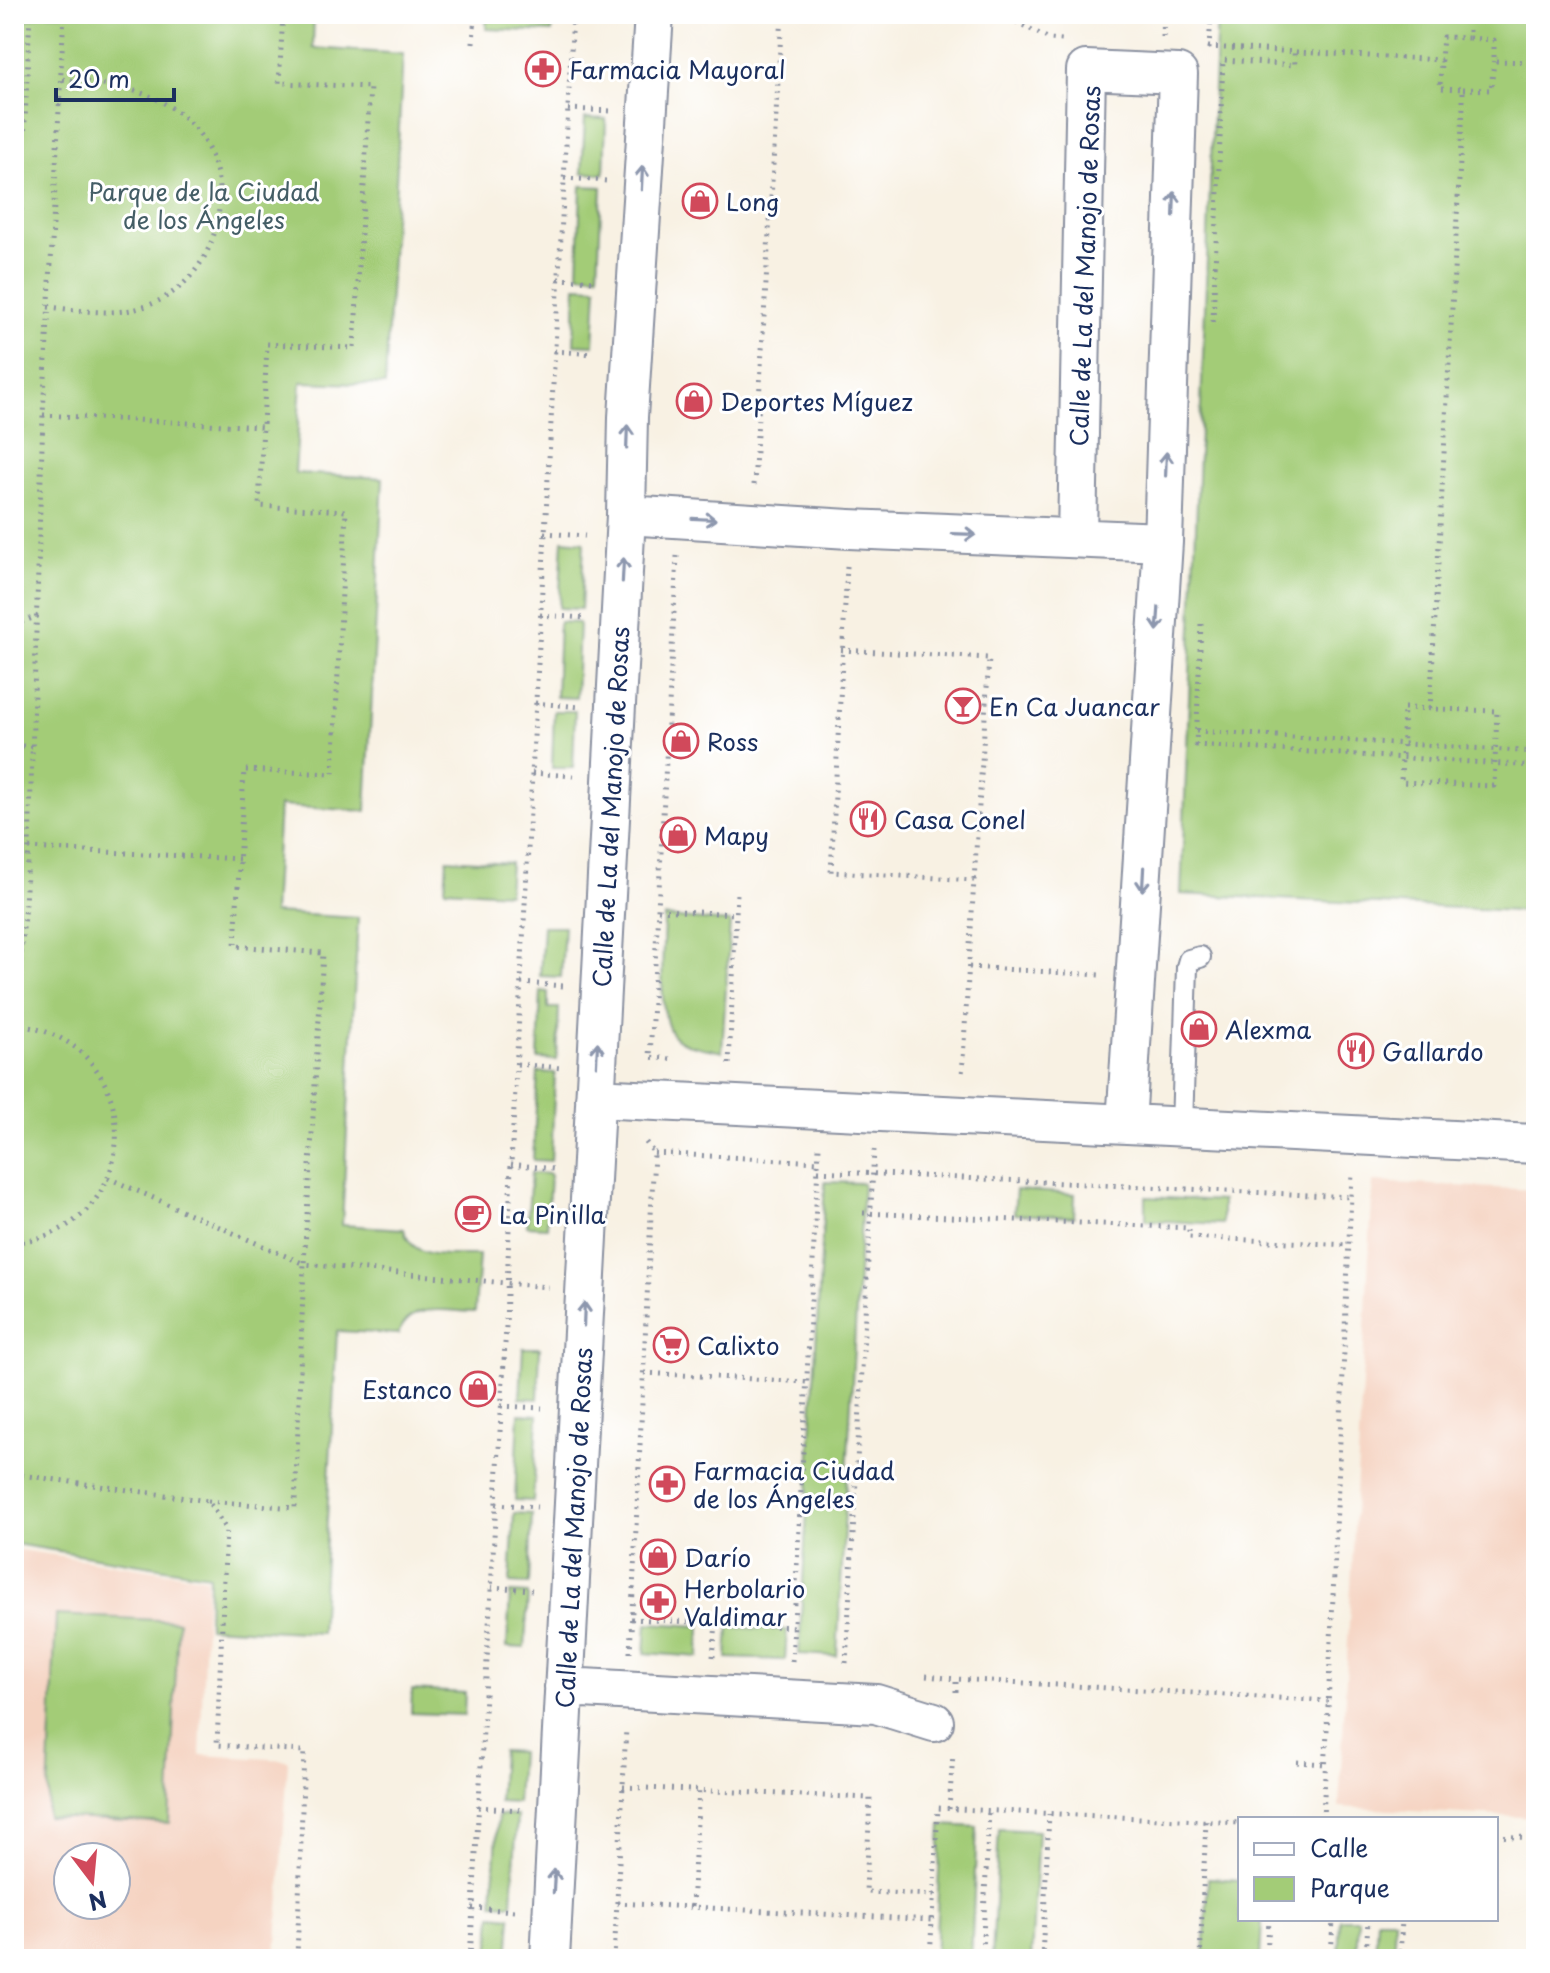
<svg xmlns="http://www.w3.org/2000/svg" width="1550" height="1973" font-family="'Playpen Sans',sans-serif">
<rect width="100%" height="100%" fill="#fff"/>
<filter id="ink" filterUnits="userSpaceOnUse"><feTurbulence type="fractalNoise" baseFrequency=".0125" numOctaves="2"/><feDisplacementMap in="SourceGraphic" scale="16" xChannelSelector="R" yChannelSelector="G"/><feConvolveMatrix kernelMatrix="1 2 1 2 8 2 1 2 1" color-interpolation-filters="sRGB"/></filter>
<filter id="wash" filterUnits="userSpaceOnUse"><feTurbulence type="fractalNoise" baseFrequency=".006" numOctaves="4" result="noise"/><feDisplacementMap in="SourceGraphic" scale="32" xChannelSelector="R" yChannelSelector="G"/><feGaussianBlur stdDeviation="1.8" result="paint"/><feColorMatrix in="noise" values="0 0 0 0 0 0 0 0 0 0 0 0 0 0 0 0 0 1.4 0 .05"/><feComposite in="paint" operator="in"/></filter>
<g filter="url(#wash)">
<rect width="100%" height="100%" fill="#f8f1e3"/>
<!-- built -->
<path fill="#f5d3c1" fill-rule="evenodd" d="M1373,1182L1536,1190V1818L1339,1807Z
M14,1549L207,1578L200,1755L288,1760L276,1959H14ZM68,1857H116V1905H68Z"/>
<!-- green -->
<path fill="#a3cc77" stroke="#5f7e6a" stroke-width="2" d="M44,14H314L313,48L403,54L385,385L301,382L295,473L383,478L366,811L279,806L273,913L358,918L342,1225L404,1229C411,1262 452,1254 479,1255L475,1312C444,1311 412,1301 398,1334L337,1331L321,1633L208,1627L209,1575L14,1544V24Z
M487,14H553L552,32L486,29Z
M1217,14H1536V912L1181,894Z
M585,118L606,119L604,174L582,173Z
M581,186L602,187L598,275L578,274Z
M576,286L597,287L594,345L574,344Z
M563,540L584,542L581,609L559,608Z
M559,622L579,623L576,698L556,697Z
M554,711H575L573,768H552Z
M447,859L510,863L508,893L445,889Z
M664,917L730,922L722,1052C708,1048 684,1047 674,1036C656,1019 664,942 664,917Z
M543,926H564L561,977L540,976Z
M541,991L548,992V1008H559L557,1060L538,1059Z
M538,1072L555,1073L551,1161L533,1160Z
M531,1173L550,1174L547,1227L527,1226Z
M825,1182L863,1183L837,1656L799,1654Z
M1016,1190L1075,1194L1074,1217L1014,1214Z
M1146,1197L1222,1201V1224L1146,1220Z
M523,1348H540L538,1399L520,1398Z
M519,1414L538,1415L533,1501L515,1500Z
M514,1513L532,1514L529,1584L510,1583Z
M510,1593L528,1594L525,1648L507,1647Z
M56,1615L178,1621L169,1823L47,1817Z
M647,1623L700,1626L699,1657L645,1653Z
M729,1627L787,1630L785,1660L727,1658Z
M412,1690L465,1693L464,1715L411,1713Z
M502,1751L520,1752L517,1803L499,1802Z
M498,1815L517,1816L512,1904L493,1903Z
M941,1825L977,1827L971,1959H935Z
M999,1829L1038,1831L1031,1959H992Z
M1208,1878L1240,1880V1919H1262L1260,1959H1204Z
M492,1915L511,1917L508,1959H489Z
M1340,1919H1358L1356,1959H1338Z
M1377,1919H1395L1393,1959H1375Z"/>
</g>
<g filter="url(#ink)">
<g fill="none" stroke-linecap="round" stroke-linejoin="round">
<!-- lane casing -->
<g stroke="#8a90a0" stroke-width="24">
<path id="lane" d="M1182,1127L1187,967L1189,960L1200,957"/>
</g>
<!-- street casing -->
<g stroke="#8a90a0" stroke-width="42">
<path id="street" d="M626,515L849,529L1163,542
M1077,538L1086,70L1178,74L1163,542L1126,1124
M595,1098L1536,1144
M564,1687L876,1704L934,1722
M550,1959L626,515L628,417L654,14"/>
</g>
<!-- path -->
<path stroke="#8a90a0" stroke-width="5" stroke-dasharray="2 6" stroke-linecap="butt" d="M1002,14L1049,39L1062,40
M1469,14V38L1494,40V61L1536,62
M14,16L21,14
M1163,37L1164,14
M473,43L475,14
M1208,47L1441,60L1443,37L1469,38
M1209,49L1211,14
M1463,89L1491,90L1494,61
M568,109L611,111
M564,178L607,181
M558,279L597,281
M48,307C78,310 111,316 140,308C228,283 249,159 172,108C140,86 97,83 60,79
M1213,322L1223,60L1295,65L1294,52
M554,351L593,354
M14,354L30,14
M43,415L262,427
M754,485L782,14
M544,533L585,536
M847,566L831,872L974,880L962,1076
M540,615L585,618
M1201,624L1196,745L1536,766
M14,625L38,616
M841,650L989,658L974,880
M535,703L580,707
M1404,708L1497,711L1494,786L1401,782Z
M1430,709L1463,107V89L1440,88L1441,60
M1196,731L1536,752
M14,746H33
M532,773L573,776
M14,853L29,848L241,859
M658,910L737,914
M969,967L1099,975
M521,983L564,986
M16,1025L29,848L43,415L64,14
M670,1059L650,1057L677,556
M517,1064L561,1068
M729,1064L737,893
M654,1153L819,1162
M511,1164L553,1169
M818,1171L1351,1197
M108,1178L304,1264L323,953L235,946L244,770L333,774L346,511L259,506L267,344L354,348L370,87L279,83L283,14
M863,1213L1189,1228V1237L1349,1245
M14,1242C150,1232 151,1037 14,1025
M644,1373L807,1382
M501,1406L542,1408
M14,1474L208,1501L226,1529L217,1745L304,1751L297,1959
M208,1501L295,1508L304,1264L548,1287
M496,1504L537,1507
M491,1587L532,1590
M631,1619L794,1627
M630,1653L654,1153L644,1140
M713,1657L716,1623
M792,1661L819,1147
M846,1663L874,1150
M926,1676L956,1679
M956,1692V1679L1328,1701
M1297,1762L1325,1764
M623,1787L870,1798L866,1892L934,1895
M478,1807L520,1810
M949,1809L953,1754
M1323,1819L1352,1173
M1496,1836L1536,1838
M617,1903L932,1920
M692,1906L699,1789
M472,1908L515,1911
M470,1959L506,1326L511,1164L573,14
M614,1959L626,1728
M930,1959L938,1808L1240,1823
M982,1959L989,1810
M1042,1959L1049,1814
M1200,1959L1206,1821
M1267,1959L1269,1919
M1331,1959L1333,1919
M1366,1959L1368,1919
M1400,1959L1402,1919"/>
<!-- lane -->
<use href="#lane" stroke="#fff" stroke-width="20"/>
<!-- street -->
<use href="#street" stroke="#fff" stroke-width="38"/>
</g>
<!-- one-way arrows -->
<defs><path id="oneway-shaft" d="M-6 0H5M1.5-3L5.5 0L1.5 3" fill="none" stroke-width="1.6" stroke-linecap="round" stroke-linejoin="round" transform="scale(2)"/></defs>
<g stroke="#8d97ae">
<use href="#oneway-shaft" transform="translate(642 178) rotate(-87)"/>
<use href="#oneway-shaft" transform="translate(1174 204) rotate(-88)"/>
<use href="#oneway-shaft" transform="translate(627 437) rotate(-88)"/>
<use href="#oneway-shaft" transform="translate(1166 464) rotate(-88)"/>
<use href="#oneway-shaft" transform="translate(704 519) rotate(3)"/>
<use href="#oneway-shaft" transform="translate(964 534) rotate(2)"/>
<use href="#oneway-shaft" transform="translate(623 570) rotate(-87)"/>
<use href="#oneway-shaft" transform="translate(1158 619) rotate(94)"/>
<use href="#oneway-shaft" transform="translate(1143 879) rotate(93)"/>
<use href="#oneway-shaft" transform="translate(597 1054) rotate(-87)"/>
<use href="#oneway-shaft" transform="translate(584 1314) rotate(-88)"/>
<use href="#oneway-shaft" transform="translate(554 1881) rotate(-87)"/>
</g>
</g>
<!-- icons -->
<defs>
<g id="pharmacy-ring" transform="scale(1.8)"><circle r="9.5" fill="#fff" stroke="#d1495b" stroke-width="1.5"/><path d="M-2-6h4v4h4v4h-4v4h-4v-4h-4v-4h4Z" fill="#d1495b"/></g>
<g id="shop-ring" transform="scale(1.8)"><circle r="9.5" fill="#fff" stroke="#d1495b" stroke-width="1.5"/><path d="M-5-2.5h2.3a2.7 3.5 0 0 1 5.4 0H5L5.5 6h-11ZM-1.5-2.5h3a1.5 2.3 0 0 0-3 0Z" fill="#d1495b"/></g>
<g id="bar-ring" transform="scale(1.8)"><circle r="9.5" fill="#fff" stroke="#d1495b" stroke-width="1.5"/><path d="M-6-5H6L.8 .8V4.5H3.5V6h-7V4.5H-.8V.8Z" fill="#d1495b"/></g>
<g id="restaurant-ring" transform="scale(1.8)"><circle r="9.5" fill="#fff" stroke="#d1495b" stroke-width="1.5"/><path d="M-5-6h1v4h1v-4h1v4h1v-4h1v5L-1.5 .5V6h-2V.5L-5-1ZM5-6V6H3V1.5H1.5Q1.5-4 5-6Z" fill="#d1495b"/></g>
<g id="cafe-ring" transform="scale(1.8)"><circle r="9.5" fill="#fff" stroke="#d1495b" stroke-width="1.5"/><path d="M-5.5-4.5H6V0H3Q3 3.5 0 3.5H-2.5Q-5.5 3.5-5.5 0ZM3-3.2v2h1.7v-2ZM-6 4.5H4V6H-6Z" fill="#d1495b"/></g>
<g id="supermarket-ring" transform="scale(1.8)"><circle r="9.5" fill="#fff" stroke="#d1495b" stroke-width="1.5"/><path d="M-6-5.5h2.5l.6 2H6L4.5 2H-2.5L-4.4-4H-6ZM-1.5 3.2a1.3 1.3 0 1 0 .1 0ZM3 3.2a1.3 1.3 0 1 0 .1 0Z" fill="#d1495b"/></g>
</defs>
<g fill-rule="evenodd">
<use href="#pharmacy-ring" x="543" y="69"/>
<use href="#shop-ring" x="700" y="201"/>
<use href="#shop-ring" x="694" y="401"/>
<use href="#bar-ring" x="963" y="706"/>
<use href="#shop-ring" x="681" y="741"/>
<use href="#restaurant-ring" x="868" y="819"/>
<use href="#shop-ring" x="678" y="835"/>
<use href="#shop-ring" x="1199" y="1029"/>
<use href="#restaurant-ring" x="1356" y="1051"/>
<use href="#cafe-ring" x="473" y="1214"/>
<use href="#supermarket-ring" x="671" y="1345"/>
<use href="#shop-ring" x="478" y="1389"/>
<use href="#pharmacy-ring" x="667" y="1484"/>
<use href="#shop-ring" x="658" y="1557"/>
<use href="#pharmacy-ring" x="658" y="1602"/>
</g>
<g text-anchor="middle" dominant-baseline="central" stroke-width="6" stroke-linejoin="round" paint-order="stroke">
<!-- poi labels -->
<g font-size="24" fill="#1b2f5e" stroke="#fff" text-anchor="start">
<text x="569" y="69">Farmacia Mayoral</text>
<text x="726" y="201">Long</text>
<text x="720" y="401">Deportes Míguez</text>
<text x="989" y="706">En Ca Juancar</text>
<text x="707" y="741">Ross</text>
<text x="894" y="819">Casa Conel</text>
<text x="704" y="835">Mapy</text>
<text x="1225" y="1029">Alexma</text>
<text x="1382" y="1051">Gallardo</text>
<text x="499" y="1214">La Pinilla</text>
<text x="697" y="1345">Calixto</text>
<text x="452" y="1389" text-anchor="end">Estanco</text>
<text x="693" y="1470">Farmacia Ciudad<tspan x="693" dy="28">de los Ángeles</tspan></text>
<text x="684" y="1557">Darío</text>
<text x="684" y="1588">Herbolario<tspan x="684" dy="28">Valdimar</tspan></text>
</g>
<!-- park labels -->
<g font-size="24" fill="#445e66" stroke="#fff">
<text x="204" y="191">Parque de la Ciudad<tspan x="204" dy="28">de los Ángeles</tspan></text>
</g>
<!-- street labels -->
<g font-size="24" fill="#1b2f5e" stroke="#fff">
<text transform="translate(1084 266) rotate(-88)">Calle de La del Manojo de Rosas</text>
<text transform="translate(610 807) rotate(-87)">Calle de La del Manojo de Rosas</text>
<text transform="translate(573 1528) rotate(-87)">Calle de La del Manojo de Rosas</text>
</g>
</g>
<!-- margin -->
<rect width="1550" height="1973" fill="none" stroke="#fff" stroke-width="48"/>
<!-- legend -->
<rect x="1238" y="1817" width="260" height="104" fill="#ffffff" stroke="#a4acbf" stroke-width="2"/>
<rect x="1254" y="1843" width="40" height="12" fill="#ffffff" stroke="#a4acbf" stroke-width="2"/>
<text x="1310" y="1857" font-size="24" fill="#1b2f5e">Calle</text>
<rect x="1254" y="1877" width="40" height="24" fill="#a3cc77" stroke="#a4acbf" stroke-width="2"/>
<text x="1310" y="1897" font-size="24" fill="#1b2f5e">Parque</text>
<!-- north arrow -->
<g transform="translate(92 1881) rotate(164)"><circle r="38" fill="#ffffff" stroke="#a4acbf" stroke-width="2"/>
<path d="M0-6L14 30L0 20L-14 30Z" fill="#d1495b"/>
<text y="-12" font-size="22" font-weight="bold" text-anchor="middle" fill="#1b2f5e">N</text>
</g>
<!-- scale -->
<path d="M56 88v12h118v-12" fill="none" stroke="#1b2f5e" stroke-width="4"/>
<text x="68" y="88" font-size="24" fill="#1b2f5e" stroke="#ffffff" stroke-width="6" paint-order="stroke">20 m</text>
</svg>
